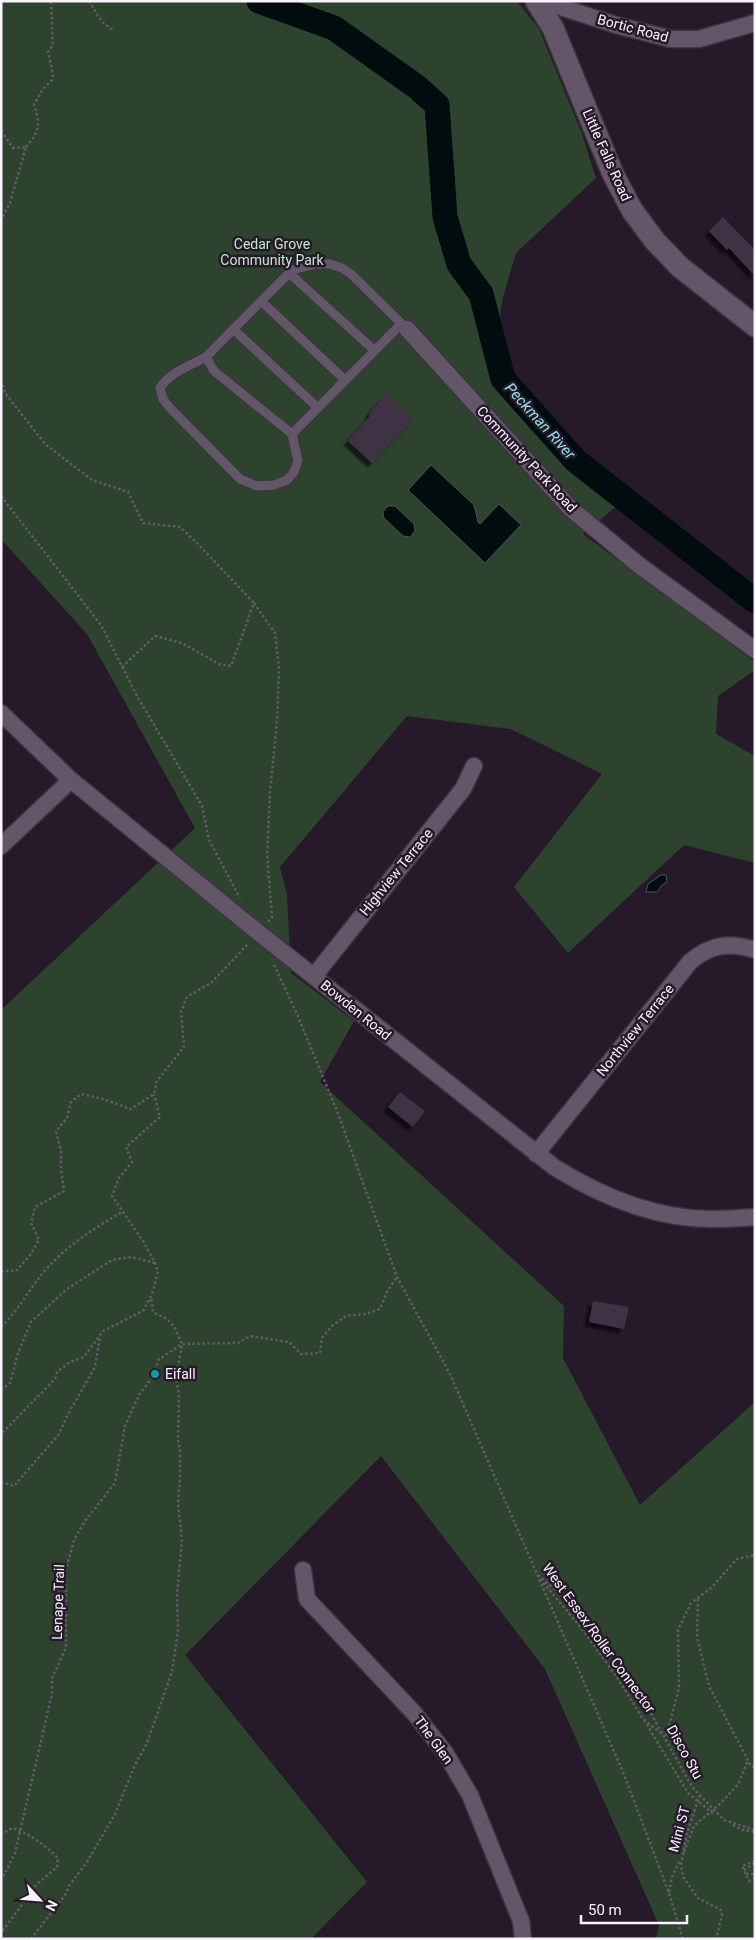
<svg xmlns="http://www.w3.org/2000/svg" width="756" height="1940" font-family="Roboto,sans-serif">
<defs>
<filter id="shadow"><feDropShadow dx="-4.5" dy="4.5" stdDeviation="1" flood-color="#0009"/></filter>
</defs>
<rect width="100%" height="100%" fill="#25192a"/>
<!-- green -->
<path fill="#2e432e" d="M1,1H517L539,29L581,131L596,178L516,253L503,297L497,334L515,378L593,466L629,496L583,534L755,662V670L718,696L716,734L755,756V863L684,845L568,953L514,887L602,774L511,729L407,716L280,867L287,894L291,973L354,1021L320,1082L564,1306L563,1358L640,1505L755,1402V1939H656L659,1925L545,1669L381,1456L185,1655L367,1882L311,1939H1V1010L195,828L87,634L1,539Z"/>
<!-- water -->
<path fill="#000c0e" stroke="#4b5156" d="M431,465L474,505L478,522L480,524L499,504L521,525L485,563L408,490Z
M388,506H395L414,524L415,531L410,537L403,536L384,518L383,512Z
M661,875H666L667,882L661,886L657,892H646L648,884Z"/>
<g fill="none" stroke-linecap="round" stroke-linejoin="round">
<!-- river -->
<path stroke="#000c0e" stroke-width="25" d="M259,1L334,28L417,87L437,105L445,217L459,264L481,294L503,379L576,461L755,601"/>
</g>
<!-- building -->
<path fill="#3f3345" filter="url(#shadow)" d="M723,217L755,250V276L729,248L727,250L709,231Z
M386,394L414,419L372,463L348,441L370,416L369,414Z
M400,1092L425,1111L413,1127L388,1107Z
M593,1301L629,1307L624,1329L589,1322Z"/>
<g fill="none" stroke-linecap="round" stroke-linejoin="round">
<!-- service casing -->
<g stroke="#3d3441" stroke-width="11">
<path id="service" d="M289,273L374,350
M261,301L345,380
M401,324L292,434L214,371L206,357L292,270L315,264H330L342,268L351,274L407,329
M233,329L318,408
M206,357C190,366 170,372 160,388L163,399L170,408L240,479L257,486L274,485L287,480L294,472L298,461L292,434"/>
</g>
<!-- minor casing -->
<g stroke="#3d3441" stroke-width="19">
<path id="minor" d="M542,1L616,25L671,39H699L755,23
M407,329L570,508L640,566L755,650
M1,713L71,780L259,933L554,1167C602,1197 659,1220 716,1219C729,1219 742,1218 755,1217
M1,846L71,780
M314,976L463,789L474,766
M536,1154L690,962C710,944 730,942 755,950
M303,1570L307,1599L415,1714L446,1754L470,1795L521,1921L523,1939"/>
</g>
<!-- tertiary casing -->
<g stroke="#3d3441" stroke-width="24">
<path id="tertiary" d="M536,1L553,28L613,174L632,210L655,241L680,267L755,326"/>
</g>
<!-- path -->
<path stroke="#655a69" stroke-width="2.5" stroke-dasharray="2.5 2.5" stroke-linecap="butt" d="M89,1L102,22L113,30
M1,131L13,148L26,147L10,203L1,220
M26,147C39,132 41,124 34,105L42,90L52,80L53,74L48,52L53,45L51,1
M1,380L5,393L45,444L92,480L128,492L143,523L180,527L197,543L254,603
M1,496L101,625L137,696L202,806L209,840L240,898
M122,667L155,636L182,643L219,664L231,666L254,603L275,633L279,668L277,721L270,792L267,855L272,917L268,922
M274,965L297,1014L337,1111L397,1277L450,1374L623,1772L669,1893L683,1939
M1,1271H16L30,1255L39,1240L31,1223L35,1207L64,1191L61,1169V1151L56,1131L67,1118L71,1102L81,1094L103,1099L131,1109L154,1094L157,1081L184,1047L181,1012L187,997L212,982L249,943
M1,1327C21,1308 32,1283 51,1264C72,1242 97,1227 122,1212
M1,1390L10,1383L18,1353L31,1322L67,1289L112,1260L131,1257L155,1263
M1,1437L2,1433L55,1379L57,1372L70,1362L84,1357L103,1331L143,1311L152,1294L158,1272L155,1263L143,1241L112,1196L119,1178L132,1162L126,1147L160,1117L154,1094
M1,1482L14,1486L59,1434L67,1416L95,1367L100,1337
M538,1575L561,1595L628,1672L692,1787L724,1820L755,1830
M540,1579L582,1629L617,1677L643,1719L666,1737L679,1688L678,1630L691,1603L710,1589L737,1559L755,1555
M698,1599L697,1637L709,1686L751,1766L755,1767
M644,1720L688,1793L715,1815
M700,1795L687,1833L681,1865L683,1877L698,1898L721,1910L722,1915L716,1939
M733,1825L742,1830L755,1832
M1,1835L12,1828C31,1834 44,1845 58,1858L57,1867L26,1894L21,1906L1,1933
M684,1852L694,1826L722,1802L738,1784L748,1761
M755,1861L742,1866L749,1881L755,1878
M744,1870L755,1863
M746,1874H755
M1,1881L15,1853L52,1694V1678L66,1648V1570L74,1540L85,1521L115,1483L125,1426L139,1395L155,1374L158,1360L182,1344L238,1343L250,1336L289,1342L301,1354L320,1353L322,1338L332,1326L346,1316L366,1314L380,1309L387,1292L397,1277
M669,1892L672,1877L680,1860
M31,1939L65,1895L69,1886L87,1862L115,1814L135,1765L147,1743L172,1672L178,1631L177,1595L182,1539L178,1504L180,1478V1451L178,1440L179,1395L176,1378L182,1344L174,1326L167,1319L153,1312L151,1297"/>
<!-- service -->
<use href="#service" stroke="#635669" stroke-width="9"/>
<!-- minor -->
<use href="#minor" stroke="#635669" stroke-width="16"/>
<!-- tertiary -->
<use href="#tertiary" stroke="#635669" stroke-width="21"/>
</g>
<!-- markers -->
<circle fill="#0f9aa8" stroke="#25192a" stroke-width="2" cx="155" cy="1374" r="5"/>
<g text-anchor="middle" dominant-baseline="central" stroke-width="5" stroke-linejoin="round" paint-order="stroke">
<!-- street labels -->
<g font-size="14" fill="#faf2fd" stroke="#25192a">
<text transform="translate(633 28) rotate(15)">Bortic Road</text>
<text transform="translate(607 155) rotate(66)">Little Falls Road</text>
<text transform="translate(527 459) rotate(47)">Community Park Road</text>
<text transform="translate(396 872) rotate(-51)">Highview Terrace</text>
<text transform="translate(356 1010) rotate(39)">Bowden Road</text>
<text transform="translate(635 1030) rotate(-51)">Northview Terrace</text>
<text transform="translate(58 1602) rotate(-88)">Lenape Trail</text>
<text transform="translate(599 1638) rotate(54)">West Essex/Roller Connector</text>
<text transform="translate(434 1740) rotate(54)">The Glen</text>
<text transform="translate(685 1752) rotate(61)">Disco Stu</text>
<text transform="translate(679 1829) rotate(-75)">Mini ST</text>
</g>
<!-- park labels -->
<g font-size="14" fill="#beecc0" stroke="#25192a">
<text x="272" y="244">Cedar Grove<tspan x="272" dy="16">Community Park</tspan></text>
</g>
<!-- poi labels -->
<g font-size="14" fill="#faf2fd" stroke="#25192a" text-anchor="start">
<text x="165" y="1374">Eifall</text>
</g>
<!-- water labels -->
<g font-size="15" font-style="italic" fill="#96e3e9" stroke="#25192a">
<text transform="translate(540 421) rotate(48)">Peckman River</text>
</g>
</g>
<!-- border -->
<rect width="756" height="1940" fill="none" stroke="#faf2fd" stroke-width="5"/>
<!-- north arrow -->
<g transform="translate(40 1900) rotate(116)" stroke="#25192a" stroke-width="4" paint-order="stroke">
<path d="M0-4L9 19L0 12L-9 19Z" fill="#faf2fd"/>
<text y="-8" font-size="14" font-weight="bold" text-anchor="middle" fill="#faf2fd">N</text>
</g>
<!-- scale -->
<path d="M581 1915v8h106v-8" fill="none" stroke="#faf2fd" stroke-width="2.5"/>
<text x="588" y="1915" font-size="15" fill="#faf2fd" stroke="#25192a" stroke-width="4" paint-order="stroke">50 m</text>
</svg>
